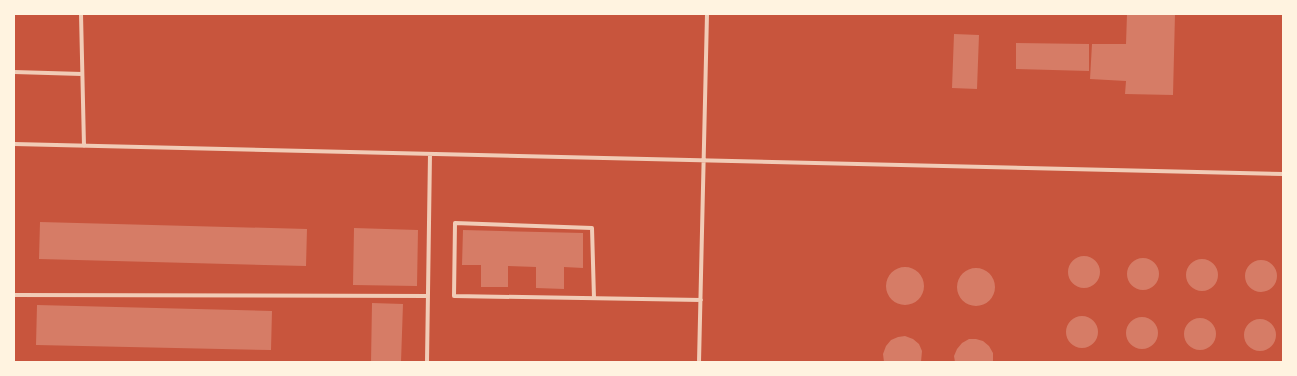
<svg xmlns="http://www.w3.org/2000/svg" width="1297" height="376" font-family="Raleway,sans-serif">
<rect width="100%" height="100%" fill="#c8553d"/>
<!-- building -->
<path fill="#d67c66" d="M1127,14H1175L1173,95L1125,94L1126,81L1090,79L1092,44H1126Z
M954,34L979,35L977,89L952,88Z
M1016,43L1089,44V71L1016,69Z
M40,222L307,229L306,266L39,259Z
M354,228L418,230L417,286L353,285Z
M463,230L583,233V268L564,267V289L536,288V267L508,266V287H481V265H462Z
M1068 272a16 16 0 1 1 32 0a16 16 0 1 1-32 0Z
M1127 274a16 16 0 1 1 32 0a16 16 0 1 1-32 0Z
M1186 275a16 16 0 1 1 32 0a16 16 0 1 1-32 0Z
M1245 276a16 16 0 1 1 32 0a16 16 0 1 1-32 0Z
M886 286a19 19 0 1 1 38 0a19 19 0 1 1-38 0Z
M957 287a19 19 0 1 1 38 0a19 19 0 1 1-38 0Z
M372,303L403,304L401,362H371Z
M37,305L272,311L271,350L36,345Z
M1066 332a16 16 0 1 1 32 0a16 16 0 1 1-32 0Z
M1126 333a16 16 0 1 1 32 0a16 16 0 1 1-32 0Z
M1184 334a16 16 0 1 1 32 0a16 16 0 1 1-32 0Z
M1244 335a16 16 0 1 1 32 0a16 16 0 1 1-32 0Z
M905,336L913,339L919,344L922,351L921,362H884L883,354L886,346L891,340L898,337Z
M969,339H976L983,341L989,346L993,353V362H955L954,356L957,349L962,343Z"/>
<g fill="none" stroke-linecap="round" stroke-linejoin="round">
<!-- service -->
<path stroke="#f1ccb7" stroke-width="4" d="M81,14L84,146
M14,72L82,74
M14,144L1283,174
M14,295L428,296
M594,298L592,228L455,223L454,296L701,300
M427,362L430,154
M699,362L707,14"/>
</g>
<!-- border -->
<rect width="1297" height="376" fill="none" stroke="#fff3e0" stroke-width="30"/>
</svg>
